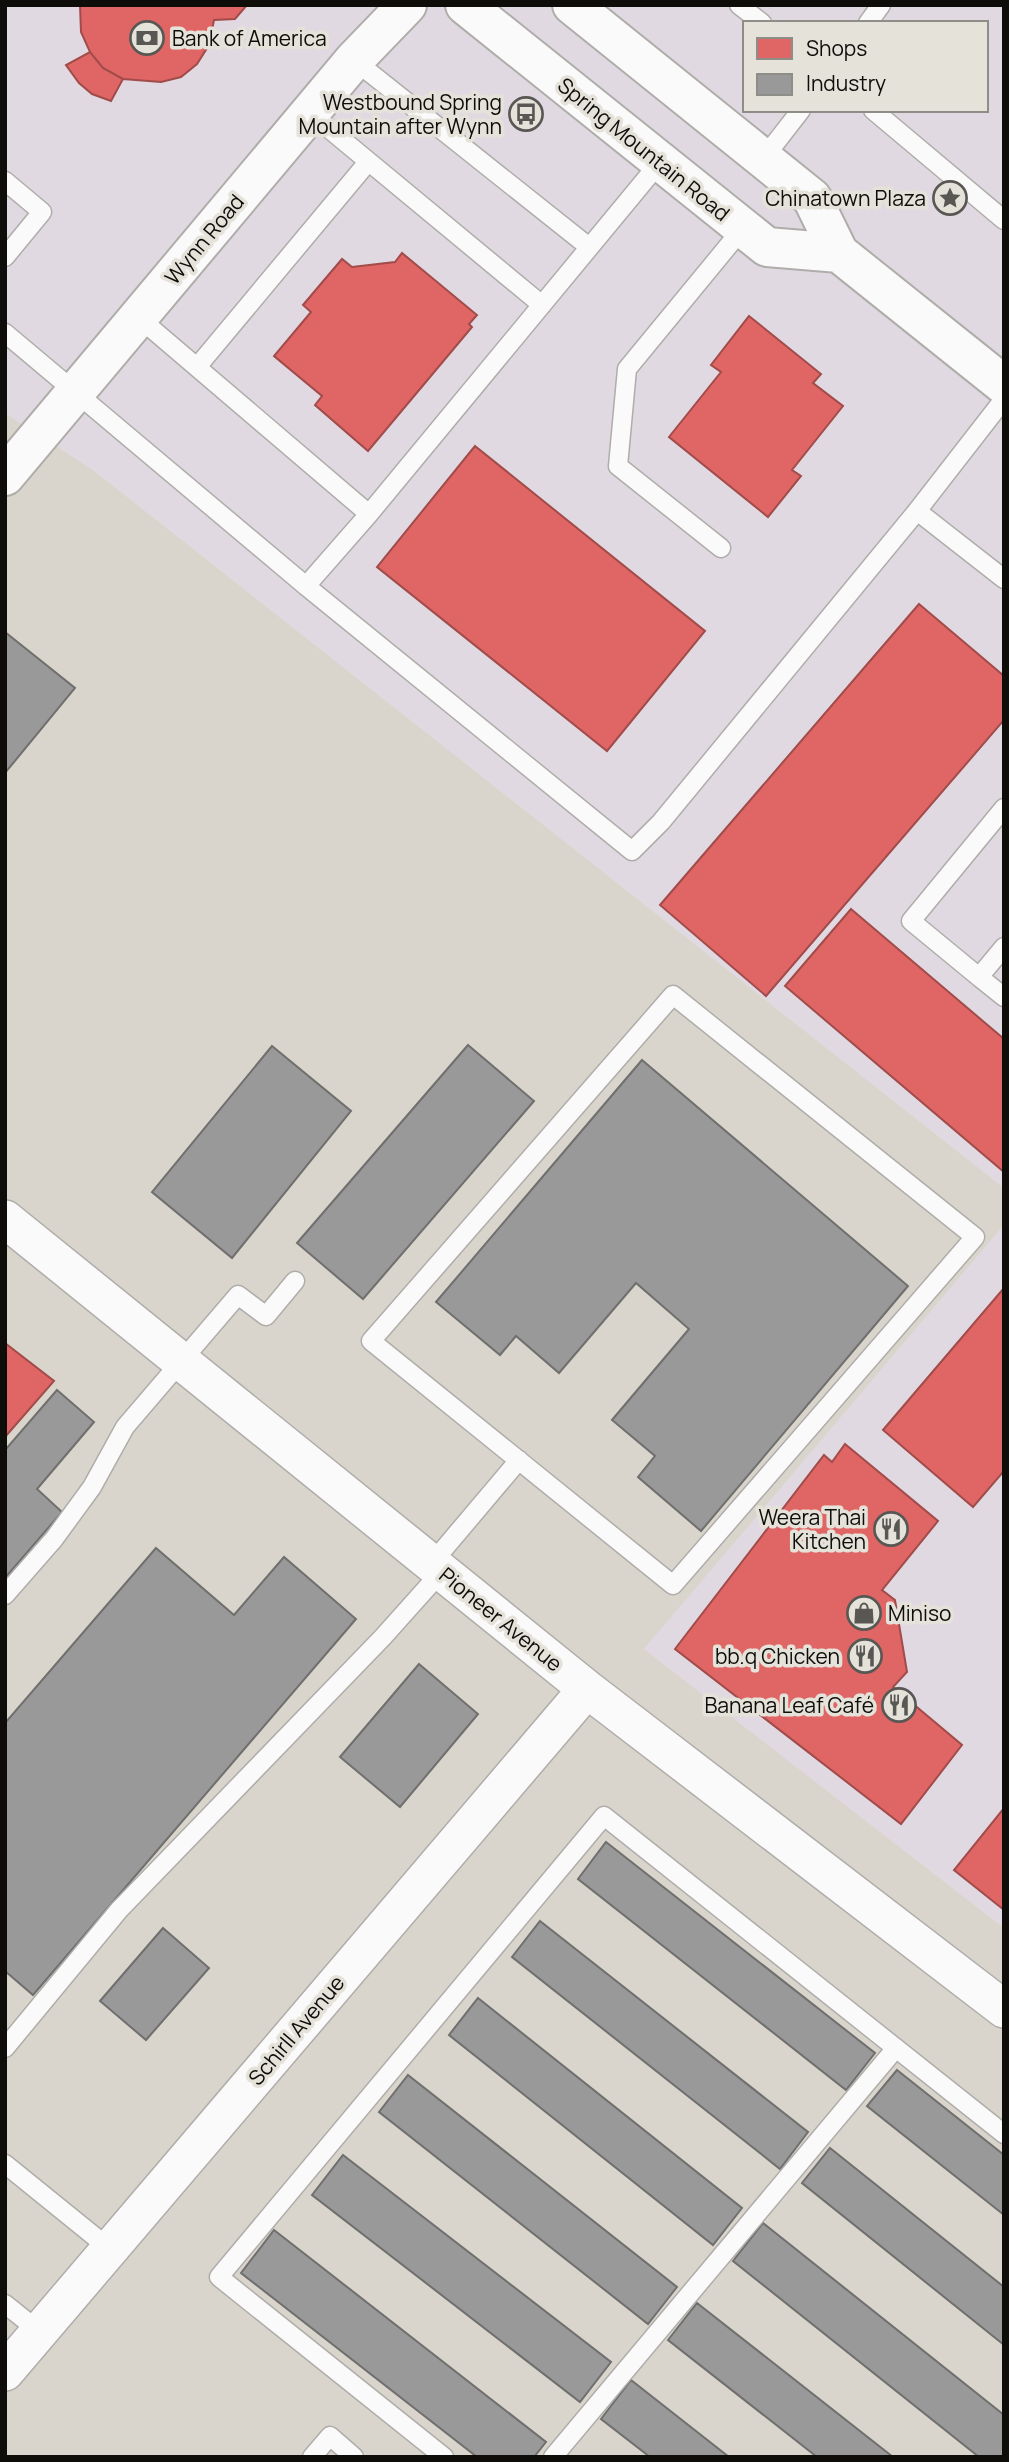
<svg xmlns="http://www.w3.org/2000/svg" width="1009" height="2462" font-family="Manrope,sans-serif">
<rect width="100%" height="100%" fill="#e2e1dd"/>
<!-- commercial -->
<path fill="#e1d9e1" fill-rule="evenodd" d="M5,5H1004V1188L93,470L5,413ZM745,23H986V110H745Z
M1004,1225V1928L643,1649Z"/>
<!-- built -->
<path fill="#dad5cc" d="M5,413L93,470L1004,1188V1225L644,1649L1004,1928V2457H5Z"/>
<!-- shops -->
<path fill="#e06666" stroke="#a14b4a" stroke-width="2" d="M80,5H247L235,19L214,20L209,45L197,64L181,77L161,82L123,79L103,68L90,52L81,32Z
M90,52L103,68L123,79L111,101L92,94L79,83L66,65Z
M402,253L477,315L469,324L472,327L368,451L315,405L322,396L274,356L311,312L303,305L342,259L352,267L395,262Z
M749,316L821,374L813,383L843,406L792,470L801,476L768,517L669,437L721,372L711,365Z
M475,446L705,631L607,751L377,567Z
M919,604L1004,676V720L766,996L660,905Z
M851,909L1004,1039V1172L785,986Z
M1004,1288V1471L973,1507L883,1430Z
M5,1343L54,1381L5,1437Z
M845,1444L938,1521L882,1590L895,1600L907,1672L893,1687L962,1745L901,1824L675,1649L824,1455L832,1462Z
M1004,1808V1910L954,1870Z"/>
<!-- industry -->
<path fill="#999" stroke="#6f6f6e" stroke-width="2" d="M5,632L75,688L5,773Z
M468,1045L534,1101L363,1299L297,1243Z
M272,1046L351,1111L232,1258L152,1192Z
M642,1060L908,1286L701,1531L638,1477L655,1456L612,1420L689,1329L636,1283L559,1373L516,1336L500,1355L436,1302Z
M57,1390L94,1422L37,1489L62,1512L5,1578V1450Z
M156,1548L234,1615L284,1557L356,1619L33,1995L5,1971V1723Z
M419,1664L478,1714L400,1807L340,1757Z
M606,1842L875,2053L846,2090L578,1879Z
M540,1921L808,2132L780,2169L512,1957Z
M163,1928L209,1968L146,2040L100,2001Z
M478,1998L742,2208L713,2245L449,2035Z
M897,2070L1004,2155V2215L867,2106Z
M408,2075L677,2287L648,2324L379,2112Z
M830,2148L1004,2287V2345L802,2183Z
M343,2155L611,2362L580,2402L312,2195Z
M763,2223L1004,2415V2457H979L733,2261Z
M274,2230L546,2442L534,2457H477L241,2273Z
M697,2303L893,2457H817L668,2340Z
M631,2380L729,2457H650L601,2419Z"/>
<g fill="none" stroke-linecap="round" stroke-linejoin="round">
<!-- service casing -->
<g stroke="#afadaa" stroke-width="21">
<path id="service" d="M739,5L762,23
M868,23L881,5
M354,60L589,247
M873,110L1004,220
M310,113L542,305
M763,159L801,110
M5,181L42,212L5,257
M5,333L306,586L369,514L138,317
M197,367L368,162
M917,511L1004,579
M369,514L660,162
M721,548L618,466L627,369L743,228
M306,586L632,851L661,822L917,511L1004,399
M1004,947L979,977L1004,997
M979,977L911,921L1004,808
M673,995L975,1237L673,1585L371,1341Z
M432,1563L519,1460
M5,1595L54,1539L92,1487L125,1427L238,1295L266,1316L295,1281
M5,2048L119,1910L383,1637L442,1571
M5,2164L110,2249
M5,2304L40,2332
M312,2457L330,2436L354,2457
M444,2457L219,2277L604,1816L1004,2134
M553,2457L896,2048"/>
</g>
<!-- minor casing -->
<g stroke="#afadaa" stroke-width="40">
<path id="minor" d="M5,1219L587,1689L1004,2009
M5,2372L587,1689"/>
</g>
<!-- tertiary casing -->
<g stroke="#afadaa" stroke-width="42">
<path id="tertiary" d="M5,476L354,60L407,5"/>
</g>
<!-- secondary casing -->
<g stroke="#afadaa" stroke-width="42">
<path id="secondary" d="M465,5L767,247L839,253
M572,5L812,198L839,253L1004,385"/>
</g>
<!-- service -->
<use href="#service" stroke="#fbfafa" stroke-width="18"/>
<!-- minor -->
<use href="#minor" stroke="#fbfafa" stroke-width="37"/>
<!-- tertiary -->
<use href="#tertiary" stroke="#fbfafa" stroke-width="38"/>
<!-- secondary -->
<use href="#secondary" stroke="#fbfafa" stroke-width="38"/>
</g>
<!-- icons -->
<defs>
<g id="bank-ring" transform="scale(1.75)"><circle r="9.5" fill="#e5e2da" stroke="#585754" stroke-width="1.5"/><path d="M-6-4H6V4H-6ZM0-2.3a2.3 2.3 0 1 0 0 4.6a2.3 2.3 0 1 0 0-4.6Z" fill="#585754"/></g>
<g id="bus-ring" transform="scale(1.75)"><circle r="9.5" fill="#e5e2da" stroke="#585754" stroke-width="1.5"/><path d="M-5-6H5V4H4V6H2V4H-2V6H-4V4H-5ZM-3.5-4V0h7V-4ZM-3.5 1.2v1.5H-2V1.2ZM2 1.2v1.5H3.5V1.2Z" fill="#585754"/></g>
<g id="sight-ring" transform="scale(1.75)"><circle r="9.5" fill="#e5e2da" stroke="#585754" stroke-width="1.5"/><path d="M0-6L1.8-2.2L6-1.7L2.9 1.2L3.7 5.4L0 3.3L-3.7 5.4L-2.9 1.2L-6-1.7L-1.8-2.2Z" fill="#585754"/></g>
<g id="restaurant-ring" transform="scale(1.75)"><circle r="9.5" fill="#e5e2da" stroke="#585754" stroke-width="1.5"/><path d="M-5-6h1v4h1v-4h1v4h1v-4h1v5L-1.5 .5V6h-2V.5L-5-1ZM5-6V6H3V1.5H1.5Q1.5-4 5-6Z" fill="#585754"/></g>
<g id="shop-ring" transform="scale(1.75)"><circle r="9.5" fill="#e5e2da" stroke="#585754" stroke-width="1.5"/><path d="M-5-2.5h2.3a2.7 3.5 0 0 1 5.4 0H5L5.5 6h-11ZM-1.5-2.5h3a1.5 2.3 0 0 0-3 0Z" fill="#585754"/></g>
</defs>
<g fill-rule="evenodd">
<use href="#bank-ring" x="147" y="38"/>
<use href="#bus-ring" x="526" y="114"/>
<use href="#sight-ring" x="950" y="198"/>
<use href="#restaurant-ring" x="891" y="1529"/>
<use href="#shop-ring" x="864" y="1613"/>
<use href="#restaurant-ring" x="865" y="1656"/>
<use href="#restaurant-ring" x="899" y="1705"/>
</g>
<g text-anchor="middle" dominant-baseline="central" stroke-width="7" stroke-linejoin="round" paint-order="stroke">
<!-- poi labels -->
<g font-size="21" fill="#0e0d0a" stroke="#e5e2da" text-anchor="end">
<text x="172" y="38" text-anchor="start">Bank of America</text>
<text x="502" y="102">Westbound Spring<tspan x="502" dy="24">Mountain after Wynn</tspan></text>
<text x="926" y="198">Chinatown Plaza</text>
<text x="866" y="1517">Weera Thai<tspan x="866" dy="24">Kitchen</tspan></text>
<text x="888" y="1613" text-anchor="start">Miniso</text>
<text x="840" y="1656">bb.q Chicken</text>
<text x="874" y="1705">Banana Leaf Café</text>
</g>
<!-- street labels -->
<g font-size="21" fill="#0e0d0a" stroke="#e5e2da">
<text transform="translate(644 149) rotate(39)">Spring Mountain Road</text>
<text transform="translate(204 239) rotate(-50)">Wynn Road</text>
<text transform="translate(501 1619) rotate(39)">Pioneer Avenue</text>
<text transform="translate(296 2030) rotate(-50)">Schirll Avenue</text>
</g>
</g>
<!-- border -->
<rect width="1009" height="2462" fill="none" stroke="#0e0d0a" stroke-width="14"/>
<!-- legend -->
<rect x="743" y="21" width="245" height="91" fill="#e5e2da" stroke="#8f8d87" stroke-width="2"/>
<rect x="757" y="38" width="35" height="21" fill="#e06666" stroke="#8f8d87" stroke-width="2"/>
<text x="806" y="56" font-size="21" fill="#0e0d0a">Shops</text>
<rect x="757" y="74" width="35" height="21" fill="#999999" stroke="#8f8d87" stroke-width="2"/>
<text x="806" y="91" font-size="21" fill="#0e0d0a">Industry</text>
</svg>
